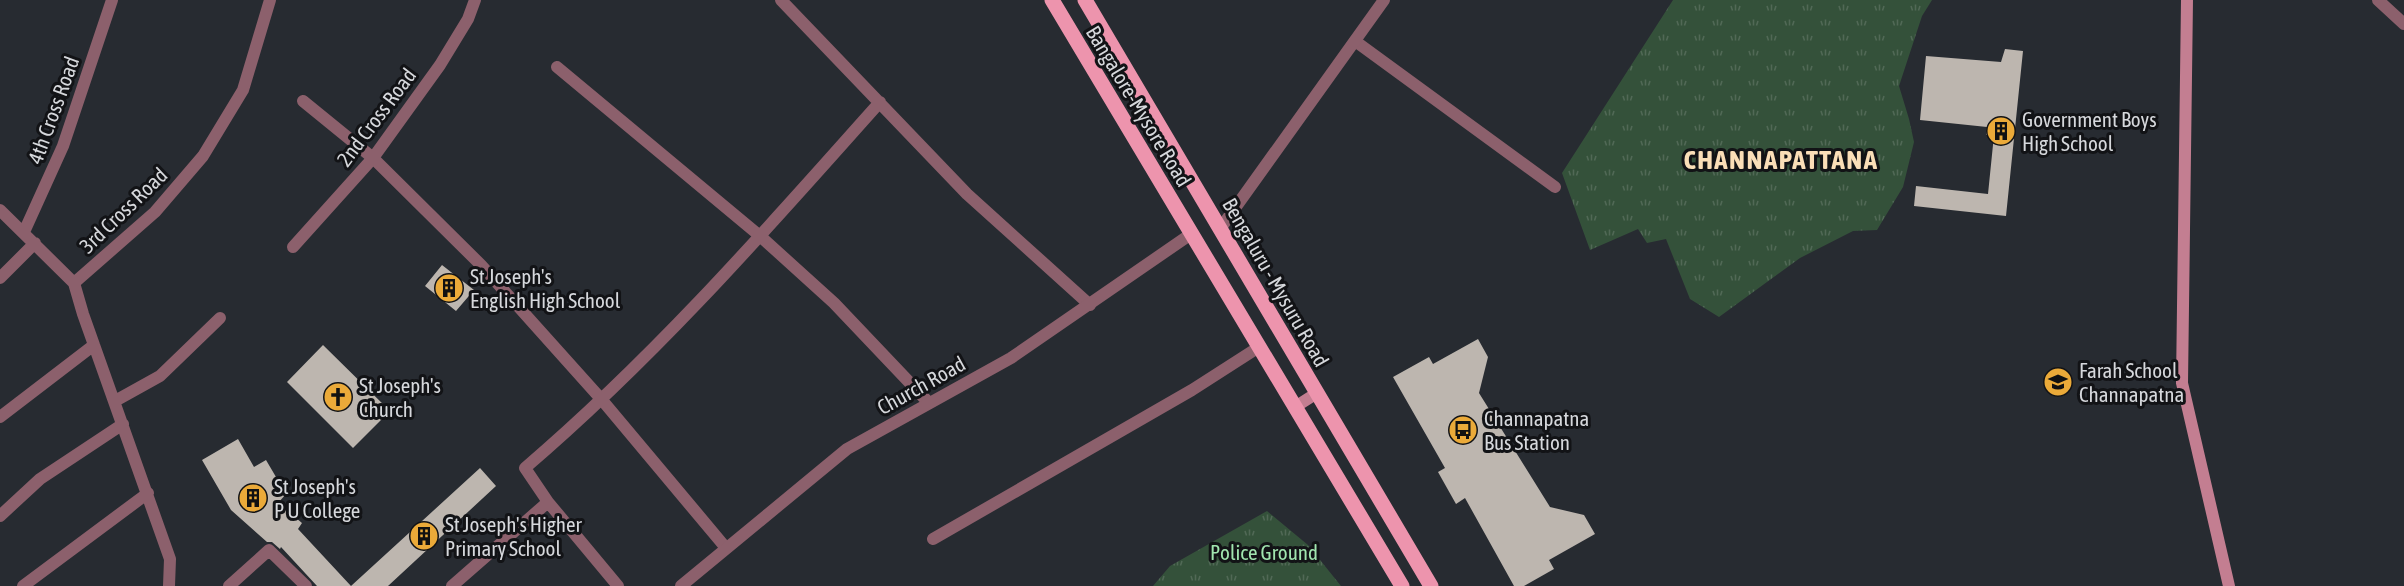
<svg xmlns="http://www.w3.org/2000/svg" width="2404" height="586" font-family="'Asap Condensed',sans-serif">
<defs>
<pattern id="park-tufts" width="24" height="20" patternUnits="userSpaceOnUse" patternTransform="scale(1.5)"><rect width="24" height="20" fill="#34513a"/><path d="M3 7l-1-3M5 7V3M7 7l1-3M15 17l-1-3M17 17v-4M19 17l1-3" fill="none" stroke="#516956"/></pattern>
</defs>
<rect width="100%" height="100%" fill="#272b31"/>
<!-- park -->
<path fill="url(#park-tufts)" d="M1673,0H1932L1922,16L1899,86L1909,119L1914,142L1903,187L1877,230L1853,231L1800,258L1719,317L1690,299L1666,239L1647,243L1638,229L1590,250L1562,173Z
M1267,511L1308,545L1341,586H1153L1170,566Z"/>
<!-- building -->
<path fill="#bdb6af" d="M2005,49L2023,51L2006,216L1914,206L1916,186L1988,194L1994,135H1986L1987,127L1920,120L1926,56L2001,62Z
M442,265L474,290L456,311L425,286Z
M1478,339L1488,357L1479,393L1550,507L1584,515L1595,534L1549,560L1554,569L1524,586H1514L1465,498L1456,504L1438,472L1445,468L1393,377L1429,357L1433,364Z
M323,345L390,411L353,448L287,382Z
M238,439L254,467L266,460L286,494L278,503L302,523L298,529L351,586H317L281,547L280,549L272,542H267L231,510L202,460Z
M480,468L496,486L388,586H351Z"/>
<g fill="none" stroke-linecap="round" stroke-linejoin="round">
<!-- minor -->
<path stroke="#8c606c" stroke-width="12" d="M781,0L967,194L1090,305
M2378,0L2404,24
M1355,41L1555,187
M557,67L760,236L834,303L929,403
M303,101L373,158L481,265L602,400L726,548
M0,210L74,283L83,314L170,559L169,586
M24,232L63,146L112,0
M293,247L373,158L440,65L468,19L475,0
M0,278L35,243
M74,283L155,212L203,156L243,90L270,0
M115,401L160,376L220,318
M0,417L94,345
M0,516L40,479L123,424
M933,539L1192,390L1259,347
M23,586L148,493
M229,586L269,550L306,586
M452,586L548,502
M618,586L548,502L525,468C655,357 767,229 880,102"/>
<!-- tertiary -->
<path stroke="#8c606c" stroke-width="12" d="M1220,229L1384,0
M681,586L847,449L1011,358L1191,234"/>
<!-- secondary -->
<path stroke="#c37e91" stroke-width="12" d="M2187,0L2182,383L2229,586
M1295,407L1317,393"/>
<!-- primary -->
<path stroke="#ed94ad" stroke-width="15" d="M1052,0L1402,586
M1085,0L1431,586"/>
</g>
<!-- icons -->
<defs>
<g id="building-disc" transform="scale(1.5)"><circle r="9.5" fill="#ebaa39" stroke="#121316"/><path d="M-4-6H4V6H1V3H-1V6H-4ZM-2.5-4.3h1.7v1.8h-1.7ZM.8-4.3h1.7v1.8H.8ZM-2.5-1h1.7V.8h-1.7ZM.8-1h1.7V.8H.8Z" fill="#111"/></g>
<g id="school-disc" transform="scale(1.5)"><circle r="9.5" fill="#ebaa39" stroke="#121316"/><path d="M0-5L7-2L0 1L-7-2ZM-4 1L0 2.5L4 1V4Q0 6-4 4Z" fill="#111"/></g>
<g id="church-disc" transform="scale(1.5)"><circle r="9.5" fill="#ebaa39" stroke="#121316"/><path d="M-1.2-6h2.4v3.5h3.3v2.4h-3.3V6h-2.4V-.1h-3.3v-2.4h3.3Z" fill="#111"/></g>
<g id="bus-disc" transform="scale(1.5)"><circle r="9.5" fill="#ebaa39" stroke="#121316"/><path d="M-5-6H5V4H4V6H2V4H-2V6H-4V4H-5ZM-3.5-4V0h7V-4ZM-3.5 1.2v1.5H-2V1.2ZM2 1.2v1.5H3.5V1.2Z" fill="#111"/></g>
</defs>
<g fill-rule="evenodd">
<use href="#building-disc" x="2001" y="131"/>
<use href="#building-disc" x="449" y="288"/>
<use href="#school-disc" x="2058" y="382"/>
<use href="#church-disc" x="338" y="397"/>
<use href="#bus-disc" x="1463" y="430"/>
<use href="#building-disc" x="253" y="498"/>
<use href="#building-disc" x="424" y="536"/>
</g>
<g text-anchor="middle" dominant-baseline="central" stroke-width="6" stroke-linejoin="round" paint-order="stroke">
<!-- street labels -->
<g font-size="21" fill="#d6d8dc" stroke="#121316">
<text transform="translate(1139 106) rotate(59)">Bangalore-Mysore Road</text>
<text transform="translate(53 110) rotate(-70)">4th Cross Road</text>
<text transform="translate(376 117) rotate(-53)">2nd Cross Road</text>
<text transform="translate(123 210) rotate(-44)">3rd Cross Road</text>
<text transform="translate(1276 282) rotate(60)">Bengaluru - Mysuru Road</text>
<text transform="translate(921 385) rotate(-29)">Church Road</text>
</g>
<!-- poi labels -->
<g font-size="21" fill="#d6d8dc" stroke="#121316" text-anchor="start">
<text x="2022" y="119">Government Boys<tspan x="2022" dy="24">High School</tspan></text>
<text x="470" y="276">St Joseph's<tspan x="470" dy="24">English High School</tspan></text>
<text x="2079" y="370">Farah School<tspan x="2079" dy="24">Channapatna</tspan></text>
<text x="359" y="385">St Joseph's<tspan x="359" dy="24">Church</tspan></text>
<text x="1484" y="418">Channapatna<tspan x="1484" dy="24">Bus Station</tspan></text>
<text x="274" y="486">St Joseph's<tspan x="274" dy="24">P U College</tspan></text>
<text x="445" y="524">St Joseph's Higher<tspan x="445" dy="24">Primary School</tspan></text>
</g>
<!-- park labels -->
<g font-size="21" fill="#a1e5af" stroke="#121316">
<text x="1264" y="552">Police Ground</text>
</g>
<!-- district labels -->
<g font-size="27" font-weight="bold" letter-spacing="1.5" fill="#fadeb7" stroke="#121316">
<text x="1781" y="159">CHANNAPATTANA</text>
</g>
</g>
</svg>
